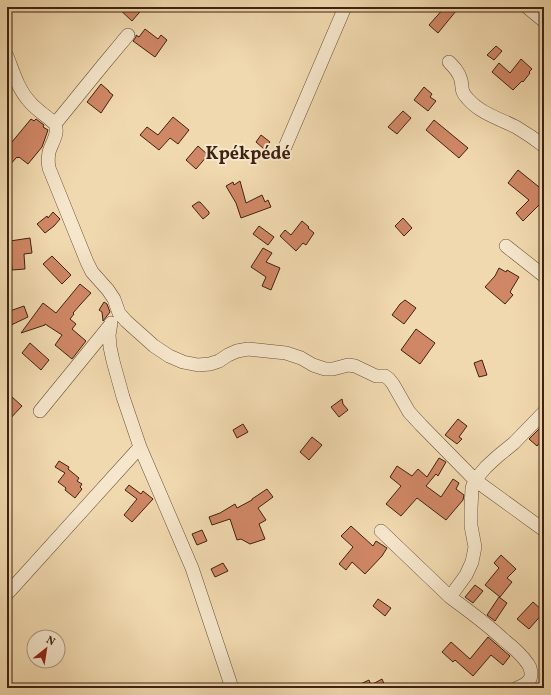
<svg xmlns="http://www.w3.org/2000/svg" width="551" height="695" font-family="Vollkorn,serif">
<rect width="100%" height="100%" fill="#f1d9af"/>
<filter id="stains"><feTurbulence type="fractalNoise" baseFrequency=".005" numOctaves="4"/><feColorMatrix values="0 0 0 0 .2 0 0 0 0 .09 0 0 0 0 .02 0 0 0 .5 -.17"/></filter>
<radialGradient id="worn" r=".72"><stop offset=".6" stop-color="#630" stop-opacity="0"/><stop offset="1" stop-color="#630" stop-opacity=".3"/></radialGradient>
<!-- building -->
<path fill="#d08766" stroke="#3d2311" d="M117,7H144L132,21Z
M445,7H451L456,11L438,33L429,25Z
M145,29L158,39L161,35L167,40L155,57L133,41L136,37V35L139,37Z
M496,46L502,51L494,60L487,55Z
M521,59L532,69L529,72L530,73L523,82L522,81L513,90L492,72L499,63L510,73Z
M101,84L109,91V92L113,95L101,113L87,102Z
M424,87L432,94L430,97L436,101L428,111L414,100Z
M403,111L411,118L397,134L388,127Z
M173,117L189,130L178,144L170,138L159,150L140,135L147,127L158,135Z
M31,119L34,121L36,119L44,125L43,127L48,130L42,147L28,164L19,157L18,158L17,157L7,168V148Z
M434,120L468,148L459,158L426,130Z
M261,135L270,142L264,149L256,142Z
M198,146L208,155L196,169L186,160Z
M518,170L544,191V200L523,221L516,213L529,200L508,183Z
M240,181L246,203L262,195L265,202L268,200L271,207L241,218L236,203L226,186L233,182L234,185Z
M198,202H200L209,212V214L203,219L192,206Z
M53,212L60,219L54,226L45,233L37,224L47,216L48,218Z
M403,218L412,228L404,236L395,226Z
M302,221L309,227L308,228L314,233L306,245L303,243L296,251L280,236L285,230L291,235Z
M259,226L274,237L268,245L253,234Z
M30,238L32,253L24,254L25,269L12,270L10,241Z
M263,248L272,253L266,262L280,268L271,290L262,286L266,277L251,267Z
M52,256L71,275L62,284L43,264Z
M499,268L506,272L507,270L519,277L510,292L513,295L505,304L485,287L495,276Z
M80,284L91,293L80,305L73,313L74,314L70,319L76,324L72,329L86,341L72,359L55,345L62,335L45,324V325L21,333L43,303L56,313Z
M405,300L416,308L404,324L392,315L400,304Z
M104,302L107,304L110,312L103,321L102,312L99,310Z
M24,306L28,317L7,327V312Z
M416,329L435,343L420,364L401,350Z
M30,343L49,360L41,370L22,353Z
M482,360L487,375L479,377L474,363Z
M11,396L22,406L7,422V401Z
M342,399L343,404L348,410L339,417L331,407Z
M458,419L467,426L459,437L462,439L457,444L445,435Z
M243,424L248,432L237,438L233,430Z
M540,428L544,431V437L537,446L529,439Z
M312,437L322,445L309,460L300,452Z
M439,458L446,462L438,476L436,474L426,486L441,497L453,479L459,483L456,489L464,495L463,500L446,520L417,498L401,516L386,504L401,486L390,477L397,466L412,476L418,469L427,477Z
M59,461L69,467L68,469L79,478L77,481L82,484L80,487L82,489L75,498L65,490L66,488L58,482L65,473L55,467Z
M129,485L141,494L143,491L153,499L132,522L124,515L137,499L125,490Z
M267,489L273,497L258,508L266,520L259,524L265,539L250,544L241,539L237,540L230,519L212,525L209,517L220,513L235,504L237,508L252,500V499Z
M351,526L373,546L376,541L387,548L382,556L365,574L352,562L346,570L339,564L353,547L341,536Z
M202,530L207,541L197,545L192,534Z
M501,555L516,569L507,578L512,582L500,597L485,585L499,568L494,563Z
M223,563L228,571L215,577L211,569Z
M475,585L483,591L473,603L465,597Z
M499,597L507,603L495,621L487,615Z
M378,599L391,608L385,616L373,606Z
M533,602L544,612L529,629L517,619Z
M488,637L510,656L503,665L491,655L473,676L455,660L453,662L442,652L451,642L470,659Z
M382,679L386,688H352L369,680L371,685Z"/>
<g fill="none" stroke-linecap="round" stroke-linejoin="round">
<!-- minor casing -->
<g stroke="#6a5038" stroke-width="14">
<path id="minor" d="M527,7L544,21
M7,56C13,71 18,89 29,101C36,110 47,116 55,124C59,134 52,142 49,152C48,158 48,163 49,168L87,262L92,272L108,290L114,299L119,313L126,321L154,346L169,356L183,362L198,365L210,364L219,361L228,355L237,351L248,349L286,353L301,358L313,365L325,369H333L348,365L355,366L376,376H385L389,379L393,384L409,412L421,425L475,480L544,530
M449,62C454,67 459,72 461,80C463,88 460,91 468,99C480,113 500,119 516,127C526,133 535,139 544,146
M55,124L103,65L128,35
M285,147L345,7
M506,246L544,276
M111,323L109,335L110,347L113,361L123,397L140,447L192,568L232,688
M40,411L111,324
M381,531L450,597L466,575L472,562L475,547L471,526V508L472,488L475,480L486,467L498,456L514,443L544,412
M7,594L140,447
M450,597C469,611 487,624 504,640C513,647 522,655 528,664C531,668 532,675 530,679C527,684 522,686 517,688"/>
</g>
<!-- minor -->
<use href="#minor" stroke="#f6e6cb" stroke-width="13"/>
</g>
<g text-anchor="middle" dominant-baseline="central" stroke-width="4" stroke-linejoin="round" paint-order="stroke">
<!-- quarter labels -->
<g font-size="18" font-weight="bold" fill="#3d2311" stroke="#f6e6cb">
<text x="248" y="154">Kpékpédé</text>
</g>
</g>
<!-- margin -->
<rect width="551" height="695" fill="none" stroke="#f1d9af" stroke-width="24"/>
<rect x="8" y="8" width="535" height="679" fill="none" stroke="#3d2311" stroke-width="2"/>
<rect x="12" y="12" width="527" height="671" fill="none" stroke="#3d2311"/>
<!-- north arrow -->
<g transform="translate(46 649) rotate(30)"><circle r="19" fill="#f6e6cb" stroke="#ac9881"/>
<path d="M0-3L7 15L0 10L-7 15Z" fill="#8f2418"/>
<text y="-6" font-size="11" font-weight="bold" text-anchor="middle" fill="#3d2311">N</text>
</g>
<rect width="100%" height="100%" filter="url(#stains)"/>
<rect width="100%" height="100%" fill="url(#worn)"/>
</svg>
